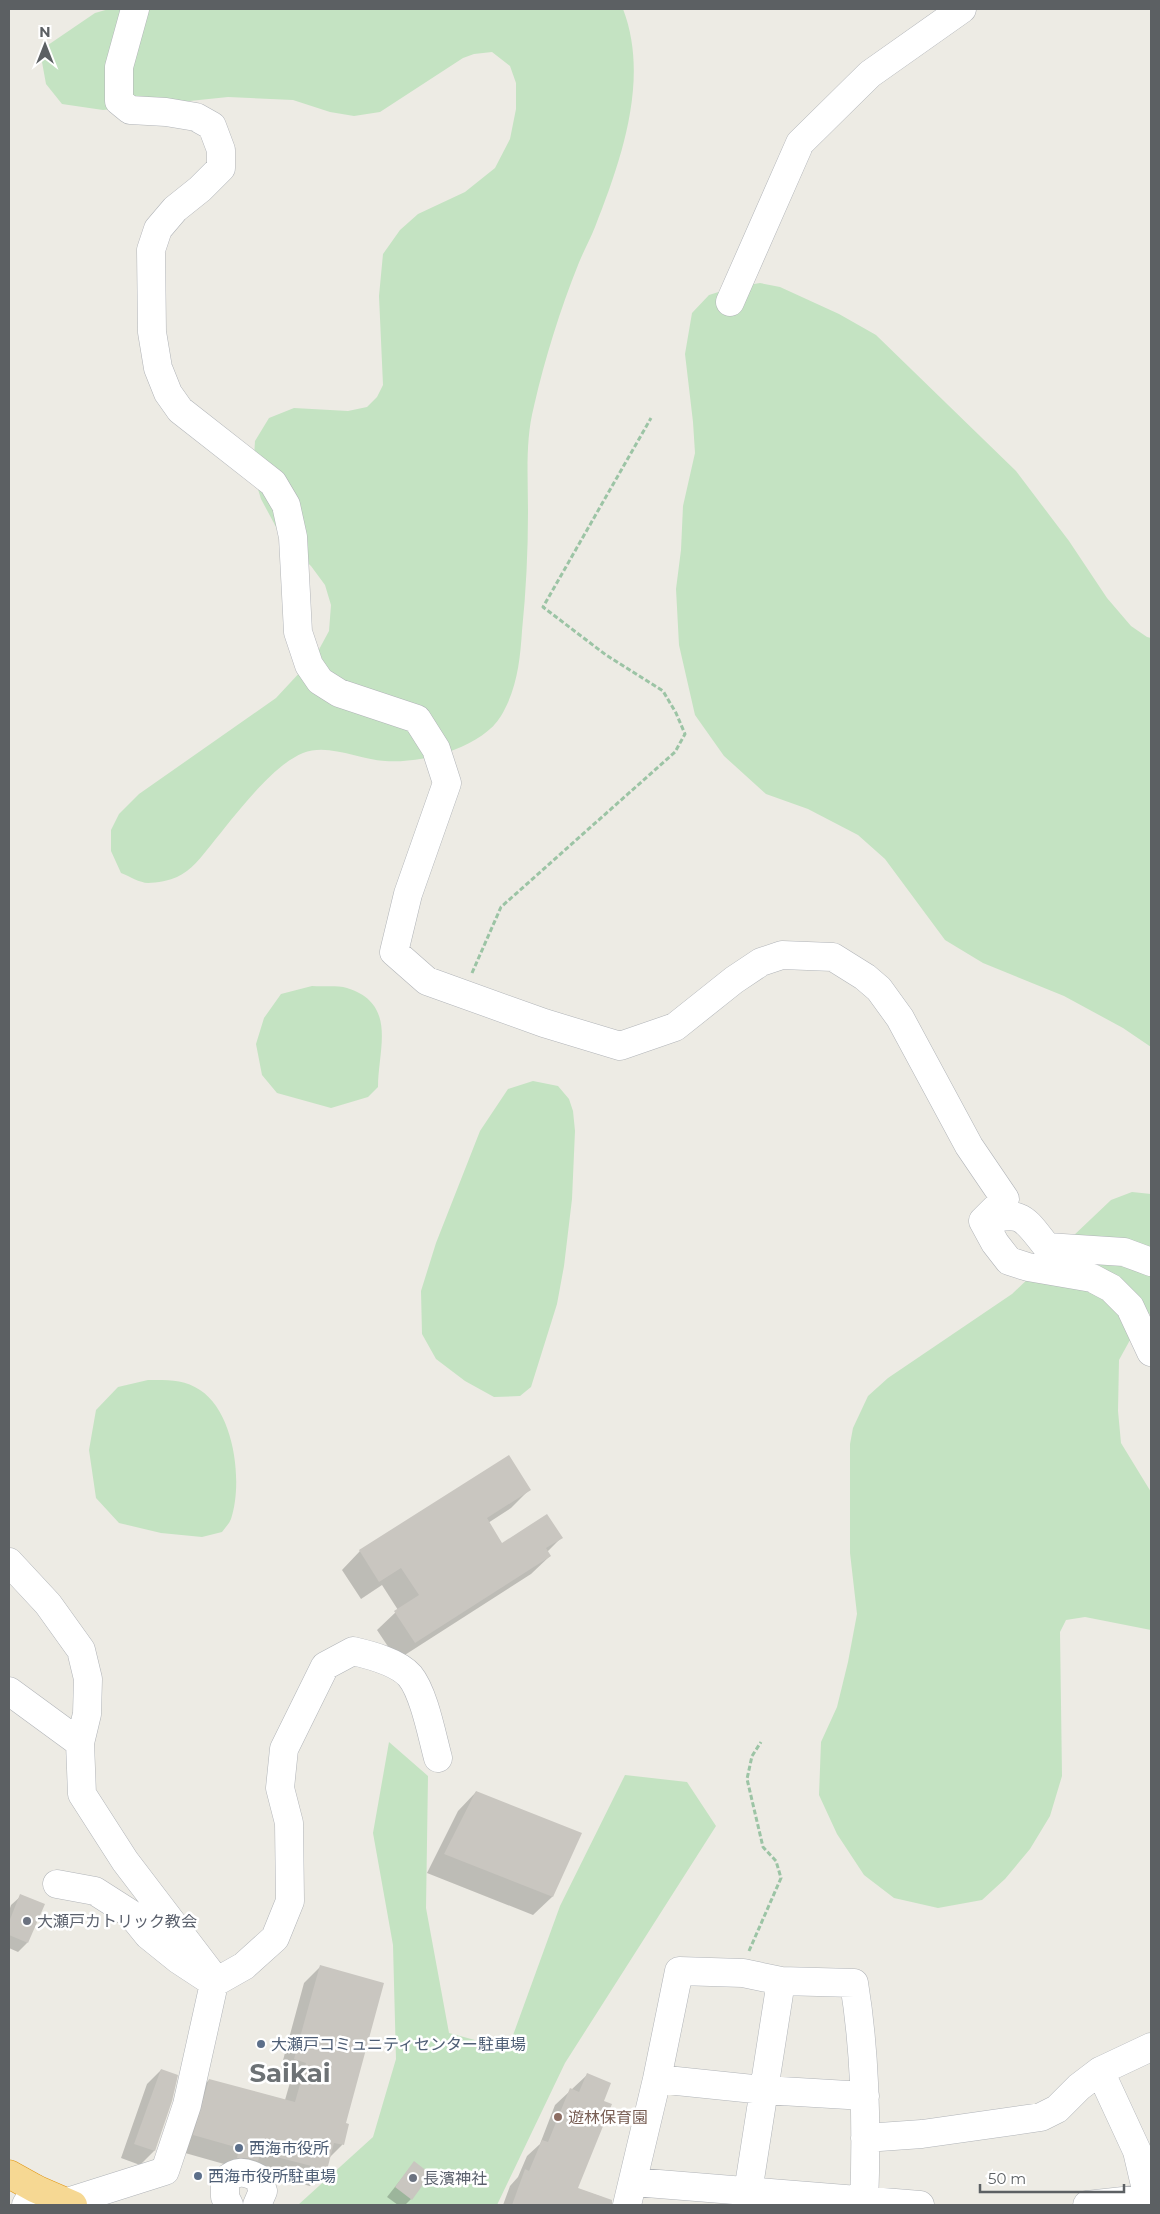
<svg xmlns="http://www.w3.org/2000/svg" width="1160" height="2214" font-family="Montserrat,'Noto Sans JP',sans-serif">
<rect width="100%" height="100%" fill="#edebe4"/>
<!-- green -->
<path fill="#c4e3c2" d="M109,9H623C650,79 621,161 595,227C590,240 583,252 578,265C560,310 545,358 534,406C525,441 528,477 528,512C528,552 526,591 522,631C520,661 517,689 501,716C482,748 420,764 385,761C359,760 329,743 303,753C271,766 233,818 211,845C202,856 191,871 177,877C171,880 156,883 148,883C140,883 129,876 121,873L111,851V830L119,814L139,794L276,698L316,655L329,631L331,605L325,585L311,566L283,540L261,499L253,473L255,441L269,418L294,408L348,411L367,407L377,397L383,385L379,296L383,254L400,230L418,214L465,192L495,168L510,139L516,109V83L510,66L492,52L474,54L463,58L380,112L354,116L330,112L293,100L228,97L103,110L62,104L46,84L42,62L48,45L95,13Z
M760,283L780,287L839,314L876,335L1016,471L1069,541L1107,598L1131,626L1147,637L1151,638V1047L1123,1028L1064,996L983,963L945,940L885,859L858,835L808,809L766,794L724,756L695,715L679,645L676,589L681,550L683,506L695,453L693,422L685,354L692,313L709,295L731,288Z
M312,986C323,987 337,985 347,988C398,1004 378,1049 378,1087L368,1097L331,1108L277,1093L262,1075L256,1044L264,1018L281,994Z
M533,1081L558,1086L569,1099L573,1111L575,1131L572,1199L564,1266L557,1304L531,1387L520,1396L494,1397L465,1381L436,1359L422,1334L421,1291L436,1243L480,1131L508,1089Z
M1132,1192L1151,1194V1312L1130,1340L1119,1360L1118,1411L1121,1443L1151,1492V1630L1085,1617L1066,1620L1060,1632L1062,1776L1050,1816L1030,1849L1005,1879L982,1900L938,1908L894,1898L864,1875L837,1834L819,1795L821,1742L837,1707L848,1662L857,1614L850,1553V1444L853,1428L868,1396L888,1378L1012,1294L1111,1200Z
M148,1380C167,1380 184,1379 200,1390C235,1413 243,1483 231,1519C229,1524 225,1528 222,1532L202,1537L161,1533L119,1523L96,1498L89,1450L96,1410L118,1387Z
M389,1742L428,1776L426,1908L449,2033L508,2049L560,1906L625,1775L687,1782L716,1826L565,2063L497,2205H298L373,2137L396,2059L393,1945L373,1833Z"/>
<!-- shadow -->
<path fill="#0003" d="M530,1489L511,1508L488,1523L502,1544L561,1538L547,1552L550,1556L531,1574L397,1660L377,1630L398,1610L382,1585L361,1599L342,1570L360,1551Z
M476,1792L580,1834L552,1897L533,1915L427,1873L458,1811Z
M21,1896L27,1943L18,1952L9,1948V1911L11,1905Z
M320,1967L344,2124L342,2145L329,2158L326,2170L310,2186L248,2169L221,2173L224,2164L178,2151L193,2096L209,2080L285,2100L291,2079L279,2075L304,1983Z
M161,2070L171,2100L154,2151L140,2165L121,2158L147,2084Z
M587,2075L576,2188L602,2197L599,2205H503L510,2186L518,2177L527,2156L540,2144L555,2105Z
M414,2163L411,2199L405,2205H398L387,2197Z"/>
<!-- building -->
<path fill="#c9c6c0" d="M509,1455L531,1490L487,1518L502,1543L547,1514L563,1538L546,1548L551,1556L415,1643L394,1611L419,1595L401,1568L379,1582L359,1550Z
M476,1791L582,1833L553,1897L444,1854Z
M20,1894L45,1904L28,1943L9,1935V1922Z
M320,1965L384,1983L346,2123L349,2124L344,2145L334,2143L327,2170L261,2153L258,2161L248,2158H237L239,2148L193,2135L209,2079L295,2102L306,2063L294,2059Z
M161,2069L178,2075L172,2101L155,2151L134,2144Z
M587,2073L611,2083L604,2101L612,2104L578,2188L612,2200V2205H512L525,2169L529,2171L542,2140L548,2142L570,2088L579,2092Z
M414,2161L428,2172L422,2181L425,2182L412,2200L395,2187Z"/>
<g fill="none" stroke-linecap="round" stroke-linejoin="round">
<!-- minor casing -->
<g stroke="#b1b4b8" stroke-width="29">
<path id="minor" d="M135,9L119,67V101L130,110L166,112L196,117L212,126L221,150V168L200,189L175,209L158,229L151,250L152,332L158,368L168,393L180,410L273,483L286,505L293,537L298,632L309,665L320,681L339,693L417,719L436,749L447,783L408,894L394,952L427,981L544,1023L620,1046L675,1027L734,980L761,962L782,955L833,957L865,977L879,989L900,1018L969,1146L1005,1199L983,1221
M730,302L800,143L870,74L962,9
M983,1221L995,1243L1009,1261L1028,1267L1092,1278L1111,1288L1130,1307L1151,1352
M983,1221C1023,1210 1023,1217 1047,1247L1124,1252L1151,1262
M9,1562L48,1604L81,1650L88,1679L87,1714L80,1743
M9,1691L80,1743L82,1794L125,1861L215,1979L187,2105L165,2171L67,2202
M57,1884L95,1891L131,1914L148,1935L179,1960L214,1983L244,1966L275,1938L290,1901L289,1823L280,1788L284,1749L325,1666L353,1651C370,1655 398,1662 410,1676C424,1693 432,1736 438,1758
M1100,2071L1137,2151L1148,2198
M657,2079L764,2090L865,2096
M865,2138L922,2134L1041,2117L1057,2109L1079,2087L1100,2071L1151,2047
M634,2182L920,2205
M748,2192L781,1981
M26,2205L36,2189
M229,2205L225,2197V2181C236,2170 245,2171 258,2178L263,2191L257,2205
M627,2205L657,2079L679,1971L743,1973L781,1981L854,1983C866,2056 867,2131 864,2205
M1087,2205L1151,2198"/>
</g>
<!-- highway casing -->
<g stroke="#e29610" stroke-width="29">
<path id="highway" d="M9,2174L36,2189L73,2205"/>
</g>
<!-- path -->
<path stroke="#9cc4a5" stroke-width="3" stroke-dasharray="5 2.5" stroke-linecap="butt" d="M472,973L501,907L675,752L685,734L676,713L663,691L606,655L543,607L651,418
M749,1951L781,1878L776,1861L763,1847L747,1779L752,1756L761,1742"/>
<!-- minor -->
<use href="#minor" stroke="#fff" stroke-width="28"/>
<!-- highway -->
<use href="#highway" stroke="#f6d893" stroke-width="28"/>
</g>
<!-- markers -->
<g fill="#6b7280" stroke="#fff" stroke-width="2">
<circle cx="27" cy="1921" r="5"/>
<circle cx="413" cy="2178" r="5"/>
</g>
<g fill="#5c6f8a" stroke="#fff" stroke-width="2">
<circle cx="261" cy="2044" r="5"/>
<circle cx="239" cy="2148" r="5"/>
<circle cx="198" cy="2176" r="5"/>
</g>
<circle fill="#8d6e63" stroke="#fff" stroke-width="2" cx="558" cy="2117" r="5"/>
<g text-anchor="middle" dominant-baseline="central" stroke-width="5" stroke-linejoin="round" paint-order="stroke">
<!-- worship labels -->
<g font-size="16" fill="#5b616d" stroke="#fff" text-anchor="start">
<text x="37" y="1921">大瀬戸カトリック教会</text>
<text x="423" y="2178">長濱神社</text>
</g>
<!-- service labels -->
<g font-size="16" fill="#4e5e75" stroke="#fff" text-anchor="start">
<text x="271" y="2044">大瀬戸コミュニティセンター駐車場</text>
<text x="249" y="2148">西海市役所</text>
<text x="208" y="2176">西海市役所駐車場</text>
</g>
<!-- education labels -->
<g font-size="16" fill="#785e54" stroke="#fff" text-anchor="start">
<text x="568" y="2117">遊林保育園</text>
</g>
<!-- town labels -->
<g font-size="26" font-weight="bold" fill="#6d7275" stroke="#fff">
<text x="290" y="2073">Saikai</text>
</g>
</g>
<!-- border -->
<rect width="1160" height="2214" fill="none" stroke="#5c6063" stroke-width="20"/>
<!-- north arrow -->
<g transform="translate(45 45)" stroke="#ffffff" stroke-width="4" paint-order="stroke">
<path d="M0-4L9 19L0 12L-9 19Z" fill="#5c6063"/>
<text y="-8" font-size="14" font-weight="bold" text-anchor="middle" fill="#5c6063">N</text>
</g>
<!-- scale -->
<path d="M980 2184v8h144v-8" fill="none" stroke="#5c6063" stroke-width="2.5"/>
<text x="988" y="2184" font-size="15" fill="#5c6063" stroke="#ffffff" stroke-width="4" paint-order="stroke">50 m</text>
</svg>
